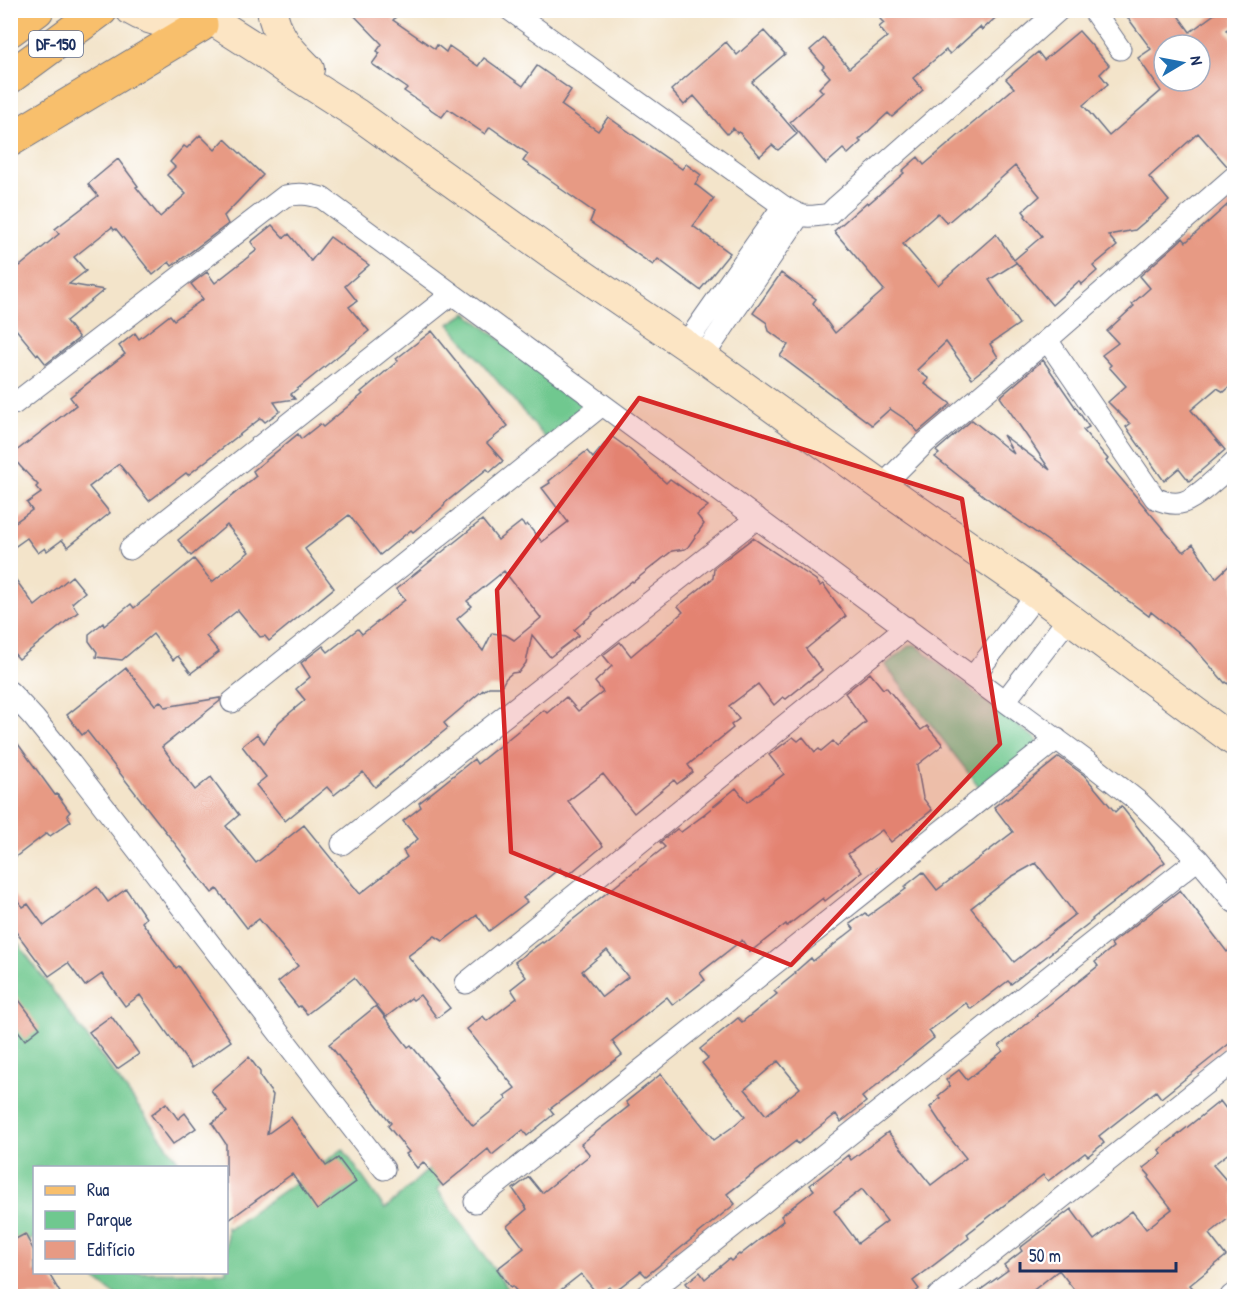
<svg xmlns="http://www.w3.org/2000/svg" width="1245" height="1307" font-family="'Patrick Hand',sans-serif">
<rect width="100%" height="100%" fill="#fff"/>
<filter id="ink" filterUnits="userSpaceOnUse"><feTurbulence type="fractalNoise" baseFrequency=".0167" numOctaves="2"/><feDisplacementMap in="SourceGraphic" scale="12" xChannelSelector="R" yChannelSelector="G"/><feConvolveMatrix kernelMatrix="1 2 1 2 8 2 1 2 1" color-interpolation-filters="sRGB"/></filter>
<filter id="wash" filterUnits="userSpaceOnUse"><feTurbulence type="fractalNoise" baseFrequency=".008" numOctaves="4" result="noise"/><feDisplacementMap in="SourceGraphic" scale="24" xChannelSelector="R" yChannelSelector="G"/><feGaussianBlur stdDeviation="1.35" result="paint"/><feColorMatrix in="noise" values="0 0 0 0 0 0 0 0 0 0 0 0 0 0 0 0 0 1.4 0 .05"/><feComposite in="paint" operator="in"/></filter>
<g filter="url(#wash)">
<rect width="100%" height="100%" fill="#f3e4ca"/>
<!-- green -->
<path fill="#6fc88f" stroke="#457c76" stroke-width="1.5" d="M466,313L588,407L548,441L449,324Z
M910,645H916L999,712L1036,739L1037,747L984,793L885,665Z
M19,945L183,1167L34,1168V1238L11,1251L10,951Z
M467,1134L481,1153L437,1189L513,1296H117L87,1273L226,1272L227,1227L229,1229L343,1149L385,1209Z"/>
<g id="blocks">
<!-- building -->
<path fill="#e79a84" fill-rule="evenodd" d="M349,10H402L393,20L435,49L437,45L446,52L449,46L478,66L484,58L523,86L537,66L571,90L561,105L598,131L608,117L682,169L686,164L701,175L695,184L714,199L693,226L730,253L700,290L658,259L653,265L590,222L594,212L558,187L559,186L523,161L528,154L490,127L485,134L448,109L442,117L404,91L407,88L372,64L380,53L377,51L382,44Z
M890,10H1004L982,30L980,27L950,54L946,50L913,78L923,90L892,117L888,113L859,140L861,142L848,154L843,149L826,164L790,122L823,92L819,88L830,77L822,68L824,66L810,50L824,38L849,68L887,37L879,27L884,23L880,19Z
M1122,10H1174L1190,32L1220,10H1234V25L1226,30L1234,40V165L1227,166L1198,133L1149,177L1169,201L1135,230L1108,235L1117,246L1093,266L1097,271L1081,285L1079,281L1052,305L1015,261L1016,263L989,280L1019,324L990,344L998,357L972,378L946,342L917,370L929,379L925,384L951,404L918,432L908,421L890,409L872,425L780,356L788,345L769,331L767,323L753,313L781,273L816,299L813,303L835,333L884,290L834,231L867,202L868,204L904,173L902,171L918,157L924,165L1014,88L1006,79L1038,52L1044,60L1079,31L1109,65L1100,74L1108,84L1083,105L1109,136L1161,91L1138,58L1151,49ZM1164,45H1200V81H1164ZM1015,166L1040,196L1023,211L1026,215L1025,216L1042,236L1014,260L996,234L938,285L903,244L938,213L947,223L967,206L968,207Z
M764,31L785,54L752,82L797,134L778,150L772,145L760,156L739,132L737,133L733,128L727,134L694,96L684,105L671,90L726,42L737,55Z
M200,135L215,150L225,139L263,175L224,216L228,224L172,266L169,262L153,275L116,229L114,230L112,227L74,257L86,271L69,284L104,290L66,321L79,338L46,364L38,354L37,355L10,322V253L20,266L59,234L55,229L98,196L88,184L118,159L138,186L136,187L160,217L186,194L167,175L175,167L170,162L184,146L187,148Z
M1234,199V383L1224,392L1217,388L1191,410L1225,450L1189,481L1179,468L1164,481L1126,427L1130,424L1108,402L1126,386L1109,367L1111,365L1102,355L1118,343L1107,331L1134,306L1132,304L1150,288L1140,276L1183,238L1186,242Z
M272,225L284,238L289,234L311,261L330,237L369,265L345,286L357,301L349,307L369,331L291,394L295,399L274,402L280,411L265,422L261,418L188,475L186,473L149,501L119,464L89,487L110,513L68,547L62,540L47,551L45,548L38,553L27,538L10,550V526L32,510L27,503L41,493L36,487L38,485L20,466L11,455L76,405L70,397L125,354L119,346L135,333L139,339L170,315L174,320L203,299L191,284L207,272L215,283L257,250L251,242Z
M432,331L508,426L487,443L503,461L490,472L487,469L445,503L444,506L430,518L413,532L411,530L380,555L349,515L305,549L334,588L269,641L265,636L260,637L238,610L206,636L219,652L191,673L178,656L173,660L153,634L122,660L96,657L97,652L89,641V634L103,623L104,626L131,604L134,608L194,559L212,582L249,552L227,525L191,556L178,540L256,476L253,471L298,434L301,439L320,424L323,427L363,394L361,392L398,361L396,359Z
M1043,360L1089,427L1083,430L1108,459L1106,461L1182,551H1185L1193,544L1216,578L1234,561V689L1226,682L1225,683L1190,643L1151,612L1149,616L1052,544L984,496L935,457L939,454L936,451L972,420L1014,454L1003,435L1050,470L1000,397Z
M611,436L629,449L666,483L670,479L708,506L697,515L704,524L688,547L685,549L672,551L633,582L632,581L592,613L593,614L574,630L579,635L550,657L532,635L526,663L519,672L512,673L506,678L501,687H489L483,691V690L444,723L448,728L375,787L363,772L334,795L327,787L285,821L256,785L266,777L242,746L257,734L264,743L279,722L305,700L296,689L310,677L301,663L323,646L328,652L358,629L362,634L405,600L396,589L482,520L498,540L521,522L525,526L527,524L542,542L568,522L542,488L550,483L549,481L584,453L587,451L593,458ZM504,571L541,618L514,640L506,635L492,633L483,651L457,619L472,606L467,601Z
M753,538L816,580L820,586L823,584L846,616L806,649L822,670L786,699L783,697L774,705L758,684L729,706L739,719L731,725L733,728L688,765L693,772L677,784L674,780L634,813L603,774L568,801L603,846L567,876L560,868L523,898L527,902L489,931L477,915L443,941L435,936L408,956L450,1008L437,1018L420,995L413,1000L411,998L386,1017L354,978L307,1014L300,1006L298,1007L278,982L298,966L259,919L247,928L217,889L212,893L187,862L186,861L187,859L87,731L82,735L67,715L126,668L155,705L160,701L165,707L220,698V701L162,747L195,790L211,777L239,815L226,826L256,863L304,825L360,894L407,857L403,851L418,839L403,821L421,807L419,803L474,759L477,764L544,710L547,713L566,697L578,711L603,692L595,682L612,666L603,655L620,642L631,656L683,612L678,606L713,578L714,568Z
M10,572L35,606L72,576L85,592L72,603L78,612L19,659L10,649Z
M870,673L883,689L886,687L921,730L927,726L943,745L917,765L923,798L932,810L891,842L882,830L848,854L862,872L825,901L823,898L787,926L786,924L750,952L742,940L700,973L705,980L673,1005L667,997L612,1041L622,1055L550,1109L554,1114L527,1136L523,1130L492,1155L488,1149L443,1186L423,1162L417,1168L406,1154L409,1152L388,1126L391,1123L329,1044L376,1006L408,1047L411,1045L429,1067L437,1077L435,1078L473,1126L507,1099L504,1096L515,1088L467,1029L483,1016L487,1021L517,998L511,989L526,977L515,962L542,942L543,943L665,847L660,842L677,829L681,832L704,815H703L736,788L747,802L784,774L769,755L793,737L798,741L803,737L815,752L819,749L821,751L833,741L837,746L866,722L845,693ZM607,950L628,977L602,997L582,971Z
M10,733L55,795L57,794L70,812L67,815L71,821L50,836L47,833L10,861Z
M1059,757L1084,775L1115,812L1121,806L1165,862L1092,919L1093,920L1011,984L1008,981L971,1009L966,1003L929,1031L934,1038L898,1067V1068L862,1097L866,1102L841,1122L836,1114L798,1144L796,1141L727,1194L735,1204L646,1276L641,1271L620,1287L612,1291L609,1287L598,1295L581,1274L553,1296H521L512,1286L510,1287L497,1269L524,1248L507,1226L527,1209L513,1189L529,1177L542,1193L590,1155L581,1144L629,1106L626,1102L661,1074L714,1140L731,1128L745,1116L702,1063L708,1058L700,1049L738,1018L742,1022L777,994L774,991L796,973L795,972L811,958L813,961L854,929L850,924L865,913L868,916L906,889L904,887L923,872L937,890L1013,832L994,807L1006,798L1007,799ZM1036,863L1075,914L1014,962L971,908L1011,877ZM778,1061L800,1088L766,1115L745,1089Z
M97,887L108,902L126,889L146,918L142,922L176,968L179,966L231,1041L192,1068L140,995L125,1006L102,974L85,986L68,963L49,976L10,924V891L23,907L28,904L44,926Z
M1180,890L1227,952L1234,946V1040L1161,1098L1156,1091L1099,1136L1104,1143L1088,1156L1085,1153L1048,1181L1043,1175L967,1234L969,1238L913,1281L919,1289L911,1296H683L691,1290L686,1283L700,1272L705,1279L729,1259L731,1261L739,1254L740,1255L784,1220L781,1216L814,1190L810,1185L848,1155L851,1160L888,1132L931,1185L966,1158L945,1132L946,1131L930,1107L940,1098L938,1096L950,1086L946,1080L959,1070L967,1080L1003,1051L999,1046L1037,1016L1036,1015L1098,966L1095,962L1113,947L1111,944ZM862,1189L887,1221L858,1243L834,1211Z
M10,988L40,1028L25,1040L10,1020Z
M111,1016L139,1054L117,1069L89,1032Z
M249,1057L260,1072V1077L273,1095L267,1134L291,1117L326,1166L338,1158L356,1182L317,1210L292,1174L226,1222V1144L212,1123L227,1112L211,1090Z
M1220,1101L1234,1119V1149L1213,1165L1234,1189V1214L1209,1234L1226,1256L1190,1285L1200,1296H1079L1059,1270L1026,1296H972L1008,1270L1004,1265L1022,1251L1020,1248L1071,1209L1094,1240L1132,1211L1146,1229L1172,1209L1148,1178L1150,1176L1143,1168L1162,1154L1159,1150Z
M166,1103L178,1119L185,1113L196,1128L173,1144L151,1115Z
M25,1234L34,1251V1272H48L62,1296H10V1242Z"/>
</g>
</g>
<g filter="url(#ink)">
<use href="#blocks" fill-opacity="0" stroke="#676e84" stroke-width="1.5"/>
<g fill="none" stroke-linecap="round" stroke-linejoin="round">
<!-- minor casing -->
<g stroke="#676e84" stroke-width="23">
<path id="minor" d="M510,10L783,206C802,218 806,218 829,214L837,206L1059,10
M1093,10L1120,49
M1047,340L1155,498C1179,509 1189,502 1208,486C1217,478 1226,471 1234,463
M685,345L783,206
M703,357L799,216
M14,404L285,196C299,193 308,194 322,198L1097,769L1140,803L1198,859L1234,902
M882,486L925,443L1047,340L1234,177
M130,549L452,294
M973,677L1037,594
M10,692L34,718L68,760L384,1169
M1005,701L1068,619
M232,702L602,405
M342,844L757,518
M466,983L906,627
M475,1202L1057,739
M645,1296L1198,859
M938,1296L1234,1061
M1231,1296L1234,1294"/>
</g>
<!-- secondary casing -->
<g stroke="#676e84" stroke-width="32">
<path id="secondary" d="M131,10C152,23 189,29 212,22
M272,10C276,37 291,51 309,69
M214,21L261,51L285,68L357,114L551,253L703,357L882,486L1037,594L1234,741"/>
</g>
<!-- primary casing -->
<g stroke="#676e84" stroke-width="35">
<path id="primary" d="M10,30L37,10
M10,77L101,10
M10,140L201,25"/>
</g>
<!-- minor -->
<use href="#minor" stroke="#fff" stroke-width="21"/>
<!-- secondary -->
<use href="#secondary" stroke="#fce5c4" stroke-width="30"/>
<!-- primary -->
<use href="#primary" stroke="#f8bf6c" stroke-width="33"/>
</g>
</g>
<!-- marked area -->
<path fill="#d62828" fill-opacity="0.2" stroke="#d62828" stroke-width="4.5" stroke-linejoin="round" d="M639,398L962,499L1000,744L791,965L511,852L497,590Z"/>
<g text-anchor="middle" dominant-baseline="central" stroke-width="6" stroke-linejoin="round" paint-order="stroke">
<!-- shield labels -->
<rect fill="#fff" stroke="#5f6d8e" stroke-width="1.5" x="29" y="31" width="54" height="26" rx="4.5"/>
<g font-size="16" font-weight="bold" fill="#1b2f5e">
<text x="56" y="44">DF-150</text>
</g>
</g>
<!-- margin -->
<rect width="1245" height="1307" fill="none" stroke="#fff" stroke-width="36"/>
<!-- legend -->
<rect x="33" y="1166" width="195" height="108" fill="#ffffff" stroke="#a4acbf" stroke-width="1.5"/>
<rect x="45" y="1186" width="30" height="9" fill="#f8bf6c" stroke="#a4acbf" stroke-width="1.5"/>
<text x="87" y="1196" font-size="18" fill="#1b2f5e">Rua</text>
<rect x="45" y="1211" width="30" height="18" fill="#6fc88f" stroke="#a4acbf" stroke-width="1.5"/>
<text x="87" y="1226" font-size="18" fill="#1b2f5e">Parque</text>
<rect x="45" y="1241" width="30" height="18" fill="#e79a84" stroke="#a4acbf" stroke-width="1.5"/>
<text x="87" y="1256" font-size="18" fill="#1b2f5e">Edifício</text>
<!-- north arrow -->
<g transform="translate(1182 63) rotate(80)"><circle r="28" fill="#ffffff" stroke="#a4acbf" stroke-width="1.5"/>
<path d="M0-4.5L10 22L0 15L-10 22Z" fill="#1f6fb2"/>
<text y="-9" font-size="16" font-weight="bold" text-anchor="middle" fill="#1b2f5e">N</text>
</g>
<!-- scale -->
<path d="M1020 1262v9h156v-9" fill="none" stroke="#1b2f5e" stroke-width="3"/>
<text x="1029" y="1262" font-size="18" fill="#1b2f5e" stroke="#ffffff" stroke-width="4.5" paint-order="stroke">50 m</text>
</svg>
